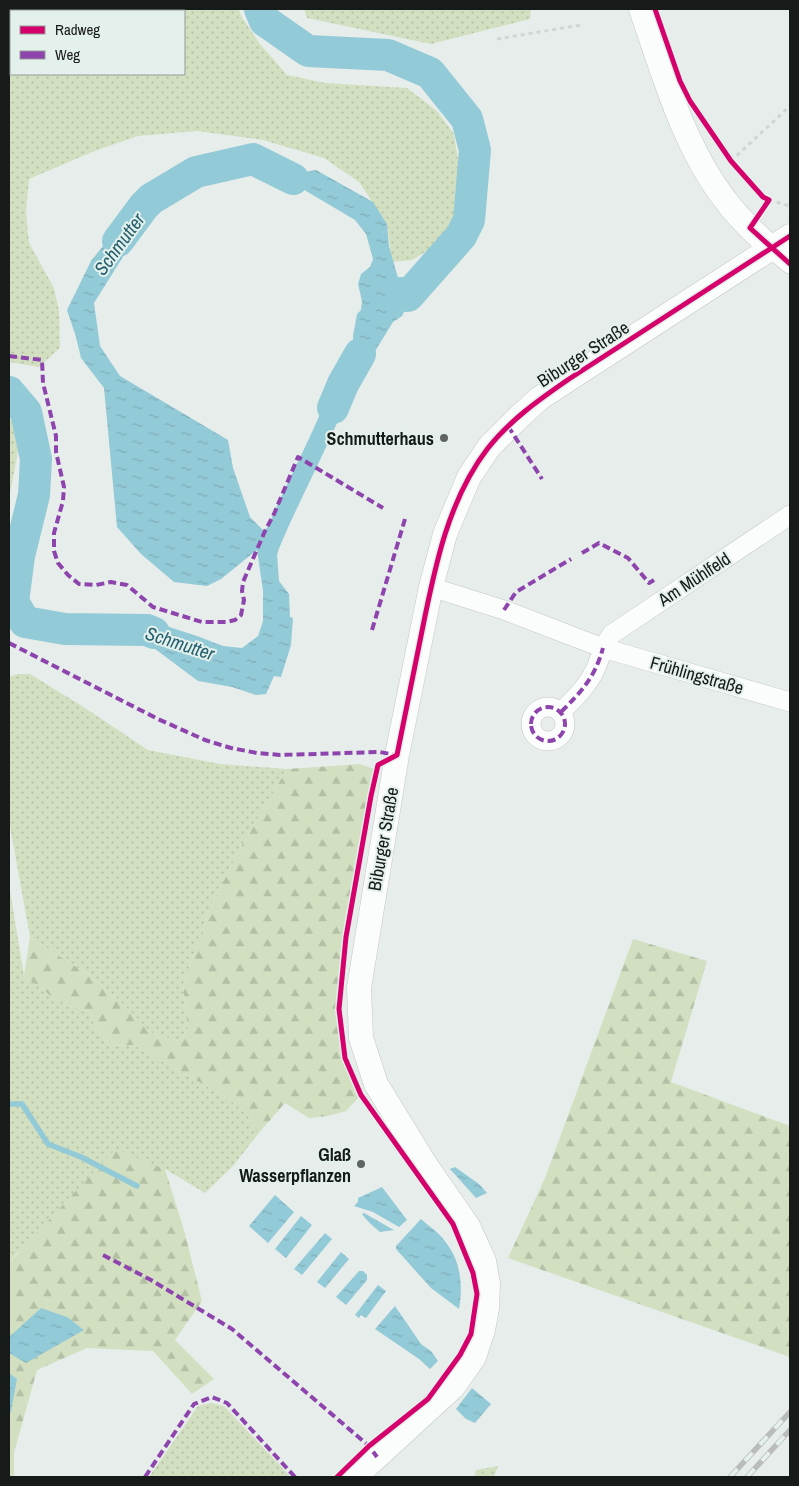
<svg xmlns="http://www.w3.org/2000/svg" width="799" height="1486" font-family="'Archivo Narrow',sans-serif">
<defs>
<pattern id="grass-dots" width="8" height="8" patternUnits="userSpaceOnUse" patternTransform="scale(1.25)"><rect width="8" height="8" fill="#d2e0c1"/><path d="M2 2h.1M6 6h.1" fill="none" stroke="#b4c0a5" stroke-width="1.8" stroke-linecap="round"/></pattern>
<pattern id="forest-firs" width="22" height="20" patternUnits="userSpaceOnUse" patternTransform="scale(1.25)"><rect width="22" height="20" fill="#d2e0c1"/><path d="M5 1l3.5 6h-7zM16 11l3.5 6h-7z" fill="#b4c0a5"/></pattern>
<pattern id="water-ripples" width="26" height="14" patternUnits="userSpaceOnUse" patternTransform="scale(1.25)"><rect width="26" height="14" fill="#93cad7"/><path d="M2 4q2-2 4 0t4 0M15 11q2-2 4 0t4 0" fill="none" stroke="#7eadb8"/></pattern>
</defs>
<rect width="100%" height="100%" fill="#e7edeb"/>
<!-- grass -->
<path fill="url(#grass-dots)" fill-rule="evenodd" d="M9,9H239L241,16L260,44L287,75L325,83L407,88L437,111L454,134L461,179L460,216L442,242L412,260L392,262L387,224L359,182L324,158L263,140L197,131L138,136L92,152L29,179L26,212L29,243L54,288L59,311L60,348L39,367L9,362ZM11,11H184V74H11Z
M304,9H531L530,19L431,44L307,18Z
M9,418L12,421L18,451L9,499Z
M18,674H30L82,706L148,750L220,764L287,769L241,847L210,907L183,985L188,1029L178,1041L150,1032L118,999L87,974L30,937L9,821V677Z
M9,884L24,976L62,1004L91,1012L94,1027L111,1046L134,1045L229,1099L248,1115L258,1134L233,1166L205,1193L165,1169L17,1253L9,1263Z
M211,1403L224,1406L291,1477H149L198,1406Z
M498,1466L494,1477H474L476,1470Z"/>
<!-- forest -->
<path fill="url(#forest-firs)" d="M360,764L377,770L346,937L339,1009L345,1058L361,1095L346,1111L328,1116L309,1118L285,1103L258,1134L248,1115L229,1099L134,1045L111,1046L94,1027L91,1012L62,1004L24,976L30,937L87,974L118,999L150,1032L178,1041L188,1029L183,985L210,907L241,847L287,769Z
M633,939L707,961L671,1082L790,1126V1357L508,1258L545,1178Z
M115,1149L165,1169L184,1230L202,1301L175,1340L214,1379L192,1394L153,1351L87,1348L37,1370L14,1453V1477H9V1263Z"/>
<!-- water -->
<path fill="url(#water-ripples)" d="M253,159L298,173L316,170L373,202L387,224L389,246L398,278L411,280L414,272L432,269L435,273L432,283L410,301L402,316L393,322L361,374L339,394C341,374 342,369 354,354L353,336L357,314L361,310L362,301L358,284L361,274L370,267L373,259L366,234L355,220L301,188H280L257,175Z
M144,206L126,252L94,303L100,346L120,376L228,440L233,468L250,517L264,531L276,518L287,522L277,555L279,581L289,594L290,617L293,618L291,645L281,677L274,676L266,694L256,695L232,687L198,681L143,640L110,629L160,624L197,636L223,646L242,648L258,636L263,621V591L257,550L221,579L207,586L174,582L141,554L117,527L104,388L81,358L76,337L67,310L91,261L132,210Z
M455,1167L479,1184L487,1193L476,1198L450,1169Z
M382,1187L407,1220L399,1227L373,1212L354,1206L358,1202V1198Z
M275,1195L294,1212L268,1243L249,1226Z
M364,1213L392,1229L394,1230L380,1232C374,1227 366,1220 362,1214Z
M301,1216L312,1225L286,1258L275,1249Z
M421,1219C430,1227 441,1234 447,1244C461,1262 463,1287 459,1309L431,1288L396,1249V1246Z
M325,1233L332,1239L302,1275L294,1269Z
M341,1252L349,1259L325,1288L317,1282Z
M359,1271H363L367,1275V1280L346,1305L336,1297Z
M378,1285L386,1291L366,1318L361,1315L359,1318L355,1315Z
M395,1306L421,1344L431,1351L438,1361L430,1369L419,1359L375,1329Z
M41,1308L67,1317L84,1330L26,1363L9,1353V1337Z
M9,1373L17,1379L11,1412H9Z
M472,1388L491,1404L475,1423L466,1419L456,1409Z"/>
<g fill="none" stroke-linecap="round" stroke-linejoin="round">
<!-- stream -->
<path stroke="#93cad7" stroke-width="5.5" d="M9,604L13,602
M9,1104H22L48,1144L81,1157L137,1186"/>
<!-- canal -->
<path stroke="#93cad7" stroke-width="19" d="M271,543C290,497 314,454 333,408"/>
<!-- river -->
<path stroke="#93cad7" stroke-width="32" d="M260,9L265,21L308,51L388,55L430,73L467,119L475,150L469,220L461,236L408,296L401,293
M118,241L144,206L151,199L196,172L253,159L293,179
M9,392L26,412L36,459L34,495L19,556L13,602L25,622L65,629L147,630L154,633
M333,408L343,384L360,354"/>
<!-- minor casing -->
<g stroke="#c3c7c6" stroke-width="20">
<path id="minor" d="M771,248L790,264
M431,587L504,610L603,648L790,702
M531 724a17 17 0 1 1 34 0a17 17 0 1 1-34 0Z
M561,712C574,699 587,687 595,670C601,657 603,645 612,634L790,515"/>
</g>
<!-- tertiary casing -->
<g stroke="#c3c7c6" stroke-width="25">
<path id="tertiary" d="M641,9C663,73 684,147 726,201C739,219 755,233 771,248
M355,1477L453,1387L474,1357L483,1330L487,1308L488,1284L484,1261L468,1226L425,1164L376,1084L361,1038L359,988L397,755L431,587L445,534L469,477L489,447L520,416L540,398L569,379L790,236"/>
</g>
<!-- path -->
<path stroke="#d3d5d5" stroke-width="3" stroke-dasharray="4 4" stroke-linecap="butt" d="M497,39L581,25
M731,161L790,106
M769,200L790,206"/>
<!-- minor -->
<use href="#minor" stroke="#fbfcfc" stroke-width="19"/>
<!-- tertiary -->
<use href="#tertiary" stroke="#fbfcfc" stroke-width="24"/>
<!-- rail casing -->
<g stroke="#babcbb" stroke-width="5.5">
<path id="rail" d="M730,1477L790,1412
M747,1477L790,1430"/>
</g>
<!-- rail -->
<use href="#rail" stroke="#e4f0ec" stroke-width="4" stroke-dasharray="11" stroke-linecap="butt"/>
<!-- quiet -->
<path stroke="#8e44ad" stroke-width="4" stroke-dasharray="8 4" stroke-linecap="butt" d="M9,356L42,360L43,383L56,436V452L64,487L63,501L54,533V551L58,563L68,575L79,584L96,585L111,582L127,585L153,607L202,622H226L235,620L241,615L244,600L242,591L243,582L265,531L274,514L298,457L383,508
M508,426L542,479
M582,553L599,543L628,558L649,583L654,580
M504,610L516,592L571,559
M372,630L405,519
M9,643L158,719L205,740L231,748L257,753L280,755L380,752L395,755
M531 724a17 17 0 1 1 34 0a17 17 0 1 1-34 0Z
M561,712C582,691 595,677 603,648
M103,1255L151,1280L232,1329L369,1446L377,1457
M145,1477L194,1404L212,1397L227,1403L295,1477"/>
<!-- cycleway casing -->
<g stroke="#e4f0ec" stroke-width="8">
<path id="cycleway" d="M655,9L680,81L690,101L731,161L763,197L769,200L750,228L790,264
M337,1477L369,1446L428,1399L460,1355L471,1334L477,1294L473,1273L453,1224L361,1095L345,1058L339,1009L346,937L371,796L378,765L397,755C405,715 413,676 421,636C434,571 447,501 488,448C510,420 540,399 569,379L790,236"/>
</g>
<!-- cycleway -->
<use href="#cycleway" stroke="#d6006c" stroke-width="5"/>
</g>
<!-- markers -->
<g fill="#5f6462" stroke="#e4f0ec" stroke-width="2">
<circle cx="444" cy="438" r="5"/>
<circle cx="361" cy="1164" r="5"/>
</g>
<g text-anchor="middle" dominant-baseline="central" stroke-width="4" stroke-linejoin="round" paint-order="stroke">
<!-- street labels -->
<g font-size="18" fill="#161a19" stroke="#e4f0ec">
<text transform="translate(583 354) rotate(-33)">Biburger Straße</text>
<text transform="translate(694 579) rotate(-33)">Am Mühlfeld</text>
<text transform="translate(697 675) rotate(16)">Frühlingstraße</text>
<text transform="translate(383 839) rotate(-80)">Biburger Straße</text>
</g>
<!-- poi labels -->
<g font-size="18" font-weight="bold" fill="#161a19" stroke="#e4f0ec" text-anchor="end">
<text x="434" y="438">Schmutterhaus</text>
<text x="351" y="1154">Glaß<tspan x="351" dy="21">Wasserpflanzen</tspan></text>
</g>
<!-- water labels -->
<g font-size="19" font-style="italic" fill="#23606f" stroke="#e4f0ec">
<text transform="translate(119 244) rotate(-54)">Schmutter</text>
<text transform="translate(180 643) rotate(18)">Schmutter</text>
</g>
</g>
<!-- border -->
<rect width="799" height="1486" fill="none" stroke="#161a19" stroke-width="20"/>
<!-- legend -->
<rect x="10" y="10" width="175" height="65" fill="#e4f0ec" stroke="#929a98"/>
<rect x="20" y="26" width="25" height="8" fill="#d6006c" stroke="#929a98"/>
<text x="55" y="35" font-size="15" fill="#161a19">Radweg</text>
<rect x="20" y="51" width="25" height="8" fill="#8e44ad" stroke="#929a98"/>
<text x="55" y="60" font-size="15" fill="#161a19">Weg</text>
</svg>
